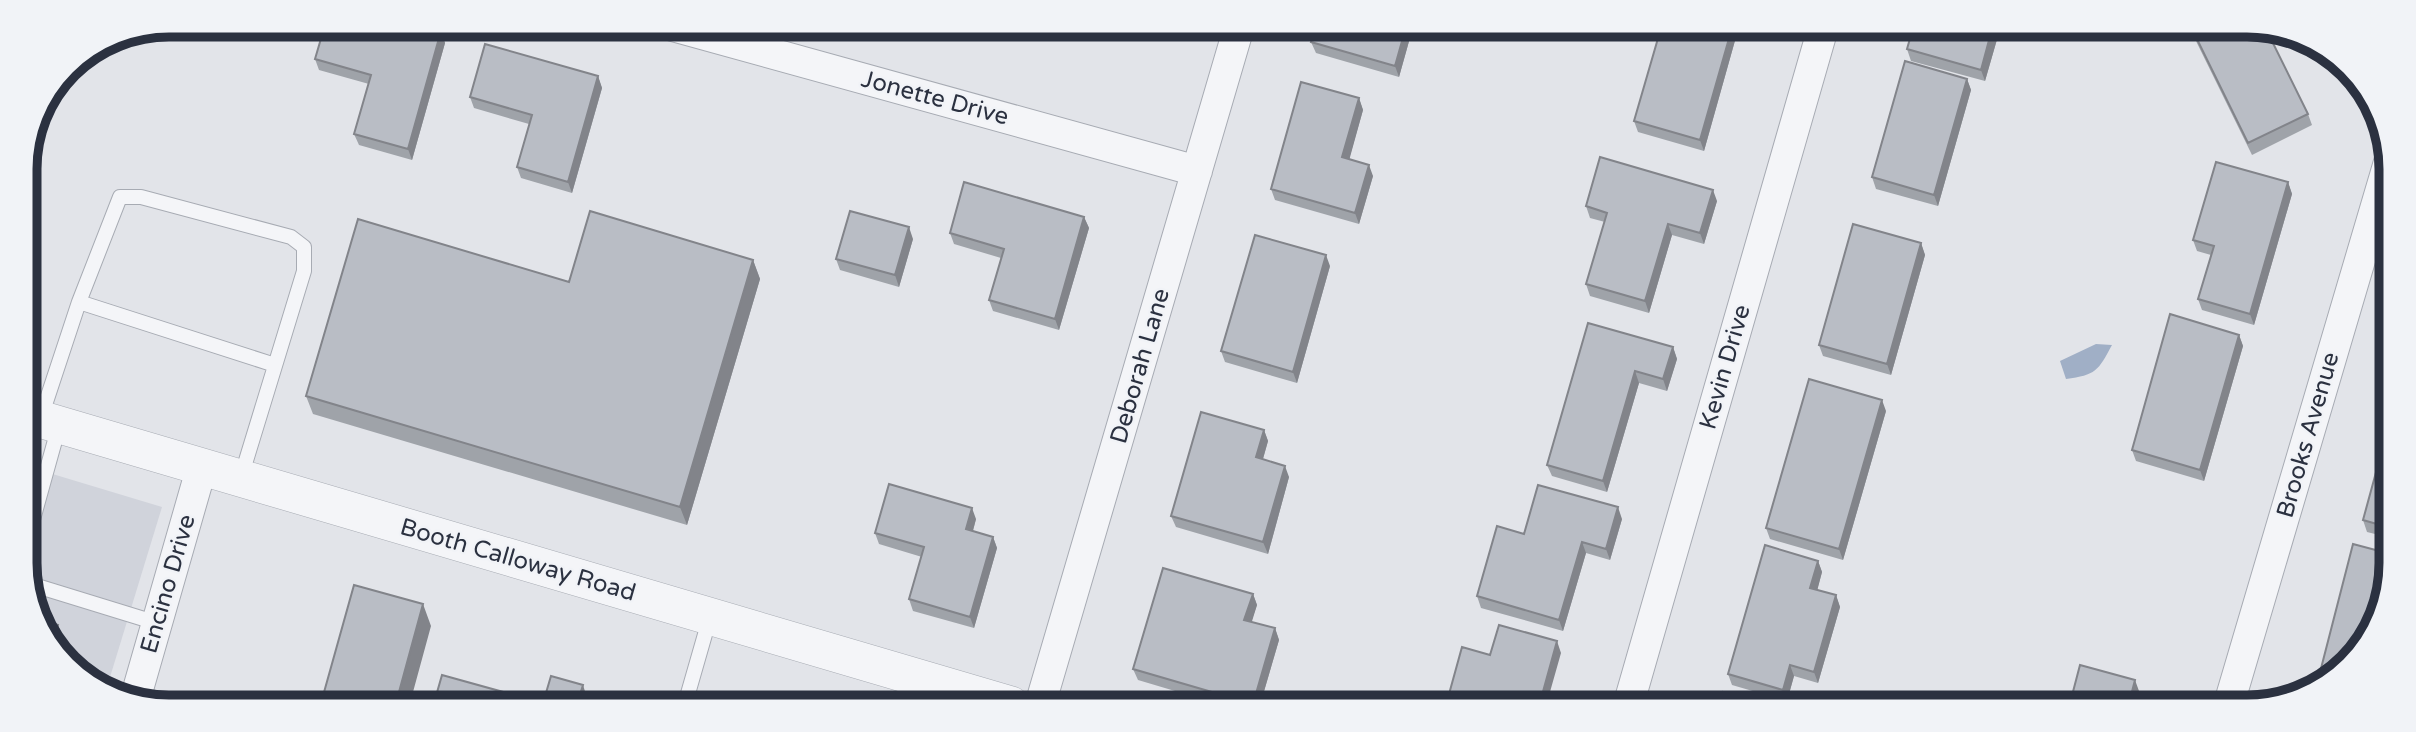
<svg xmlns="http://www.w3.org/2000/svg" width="2416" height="732" font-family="'Varela Round',sans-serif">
<rect width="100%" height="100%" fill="#e2e4e9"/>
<!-- built -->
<path fill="#d0d3db" d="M26,466L162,507L107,687L60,659L27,591Z"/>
<!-- water -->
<path fill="#a0afc6" d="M2096,344L2112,345C2098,371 2096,375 2066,379L2060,361Z"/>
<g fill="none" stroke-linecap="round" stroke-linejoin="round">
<!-- service casing -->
<g stroke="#a7abb3" stroke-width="16">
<path id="service" d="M79,302L275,365
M41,417L79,302L120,197H141L291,237L304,247V271L241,477
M27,541L59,426
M27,583L157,623
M685,704L710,617"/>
</g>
<!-- minor casing -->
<g stroke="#a7abb3" stroke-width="32">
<path id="minor" d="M673,26L1197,171
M134,703L202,466
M1040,705L1239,27
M1628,706L1823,28
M2228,707L2389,162"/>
</g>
<!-- tertiary casing -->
<g stroke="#a7abb3" stroke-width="38">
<path id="tertiary" d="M26,415L1011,705"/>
</g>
<!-- service -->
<use href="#service" stroke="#f4f5f8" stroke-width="14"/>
<!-- minor -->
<use href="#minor" stroke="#f4f5f8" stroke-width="30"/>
<!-- tertiary -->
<use href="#tertiary" stroke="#f4f5f8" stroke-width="37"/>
</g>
<!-- wall -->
<path fill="#9fa3a9" d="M1316,27H1413L1399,77L1316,53L1311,42Z
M1661,28H1733L1736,37L1704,151L1638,132L1634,121Z
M1913,28L2000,29L1985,81L1911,61L1907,49Z
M2018,29H2051L2049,37Z
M2192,29L2308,114L2312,125L2252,155L2195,39Z
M441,31L445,43L412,160L359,145L354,134L369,84L319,70L315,59Z
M598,76L602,88L572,193L521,178L517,167L529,124L474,108L470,97Z
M1967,79L1971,90L1938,206L1876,189L1872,177Z
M1359,98L1363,110L1349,159L1373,176L1359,224L1275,200L1271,189Z
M2288,182L2292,194L2254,325L2202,310L2198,299L2211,255L2197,251L2193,240Z
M1717,201L1704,244L1672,235L1649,313L1590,296L1586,284L1605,222L1590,218L1586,206Z
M1084,217L1089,228L1059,330L993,311L989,300L1001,258L954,244L950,233Z
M913,239L899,287L840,270L836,259Z
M1921,243L1925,255L1891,375L1823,356L1819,345Z
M753,260L760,279L687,525L313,414L306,396L569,282Z
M1330,266L1297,383L1225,362L1221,351Z
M1588,323L1673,347L1677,359L1667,391L1639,383L1607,492L1552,476L1547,465Z
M2239,335L2243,346L2204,481L2136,461L2132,450Z
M1886,411L1843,560L1770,539L1766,528Z
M1264,430L1268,441L1263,459L1289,477L1268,554L1176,527L1171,516Z
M2387,432V537L2367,532L2363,520Z
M976,519L973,531L993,537L997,548L974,628L913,611L909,599L922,557L879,544L875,533Z
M1622,519L1610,560L1586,553L1563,631L1481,608L1477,596L1524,534Z
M1818,561L1822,572L1817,590L1836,595L1840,607L1818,683L1794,676L1787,701L1732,685L1728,674Z
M1253,594L1257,605L1251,622L1275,628L1279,640L1260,705H1222L1138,680L1133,669Z"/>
<!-- shaded-wall -->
<path fill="#82848a" d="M1406,27H1413L1399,77L1395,66Z
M1732,28H1733L1736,37L1704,151L1700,140Z
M1992,29H2000L1985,81L1981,70Z
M2046,29H2051L2049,37Z
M441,31L445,43L412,160L408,149Z
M598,76L602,88L572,193L568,182Z
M1967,79L1971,90L1938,206L1934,195Z
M1359,98L1363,110L1347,168L1342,157Z
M1369,165L1373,176L1359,224L1355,213Z
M2288,182L2292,194L2254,325L2250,314Z
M1713,190L1717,201L1704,244L1700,233Z
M1084,217L1089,228L1059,330L1055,319Z
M1668,224L1672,235L1649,313L1645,301Z
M909,227L913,239L899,287L895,275Z
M1921,243L1925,255L1891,375L1887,364Z
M1326,255L1330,266L1297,383L1293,372Z
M753,260L760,279L687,525L680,507Z
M2239,335L2243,346L2204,481L2200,470Z
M1673,347L1677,359L1667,391L1663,379Z
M1635,371L1639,383L1607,492L1603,481Z
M1882,400L1886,411L1843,560L1839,549Z
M1264,430L1268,441L1260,469L1256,457Z
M1285,466L1289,477L1268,554L1263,542Z
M1618,507L1622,519L1610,560L1606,549Z
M972,508L976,519L970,541L966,529Z
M993,537L997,548L974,628L970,617Z
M1582,542L1586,553L1563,631L1559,620Z
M1818,561L1822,572L1815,599L1810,588Z
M1253,594L1257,605L1249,631L1244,620Z
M1836,595L1840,607L1818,683L1814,672Z
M423,604L431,626L410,703H396Z
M58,625L65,644L61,659L54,641Z
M1275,628L1279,640L1260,705H1253Z
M1557,641L1561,653L1546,706H1539Z
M65,644L72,663L71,665L61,659Z
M1790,665L1794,676L1787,701L1783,690Z
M2135,680L2139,691L2135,707H2128Z
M583,685L589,704H577Z"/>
<!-- building -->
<path fill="#b9bdc5" stroke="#82848a" stroke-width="2" d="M325,25H419L441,31L408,149L354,134L371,75L315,59Z
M1316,27H1406L1395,66L1311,42Z
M1661,28H1732L1700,140L1634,121Z
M1913,28L1992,29L1981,70L1907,49Z
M2192,29H2266L2308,114L2248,143Z
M485,44L598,76L568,182L517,167L532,115L470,97Z
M1905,61L1967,79L1934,195L1872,177Z
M1301,82L1359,98L1342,157L1369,165L1355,213L1271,189Z
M1600,157L1713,190L1700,233L1668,224L1645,301L1586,284L1607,213L1586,206Z
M2216,162L2288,182L2250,314L2198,299L2214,246L2193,240Z
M964,182L1084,217L1055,319L989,300L1004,249L950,233Z
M590,211L753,260L680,507L306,396L358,219L569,282Z
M850,211L909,227L895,275L836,259Z
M1853,224L1921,243L1887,364L1819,345Z
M1255,235L1326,255L1293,372L1221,351Z
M2170,314L2239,335L2200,470L2132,450Z
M1588,323L1673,347L1663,379L1635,371L1603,481L1547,465Z
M1809,379L1882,400L1839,549L1766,528Z
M1201,412L1264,430L1256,457L1285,466L1263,542L1171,516Z
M2387,432V527L2363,520Z
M889,484L972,508L966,529L993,537L970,617L909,599L924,547L875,533Z
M1538,485L1618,507L1606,549L1582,542L1559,620L1477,596L1497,526L1524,534Z
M2353,544L2387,553V600L2335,678L2317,684Z
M1765,545L1818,561L1810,588L1836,595L1814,672L1790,665L1783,690L1728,674Z
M1163,568L1253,594L1244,620L1275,628L1253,704L1133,669Z
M354,585L423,604L396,703H321Z
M41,620L58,625L54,641L65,644L61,659Z
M1499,625L1557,641L1539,706L1446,705L1462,647L1490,655Z
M2080,665L2135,680L2128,707H2069Z
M442,675L543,703L551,676L583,685L577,704L434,703Z
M1723,692L1773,706H1719Z"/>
<g text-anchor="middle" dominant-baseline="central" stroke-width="5" stroke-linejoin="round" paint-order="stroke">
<!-- street labels -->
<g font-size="24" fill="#2b3140" stroke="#f1f3f7">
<text transform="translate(935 98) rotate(15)">Jonette Drive</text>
<text transform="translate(1140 366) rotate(-74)">Deborah Lane</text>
<text transform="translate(1725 367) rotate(-74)">Kevin Drive</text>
<text transform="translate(2308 435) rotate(-74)">Brooks Avenue</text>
<text transform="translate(518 560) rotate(16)">Booth Calloway Road</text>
<text transform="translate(168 584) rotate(-74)">Encino Drive</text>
</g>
</g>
<!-- crop -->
<path d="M0 0H2416V732H0ZM169 37H2247A132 132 0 0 1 2379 169V563A132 132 0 0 1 2247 695H169A132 132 0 0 1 37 563V169A132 132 0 0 1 169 37Z" fill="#f1f3f7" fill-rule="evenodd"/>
<path fill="none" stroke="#2b3140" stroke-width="9" d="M169 37H2247A132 132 0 0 1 2379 169V563A132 132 0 0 1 2247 695H169A132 132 0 0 1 37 563V169A132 132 0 0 1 169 37Z"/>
</svg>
